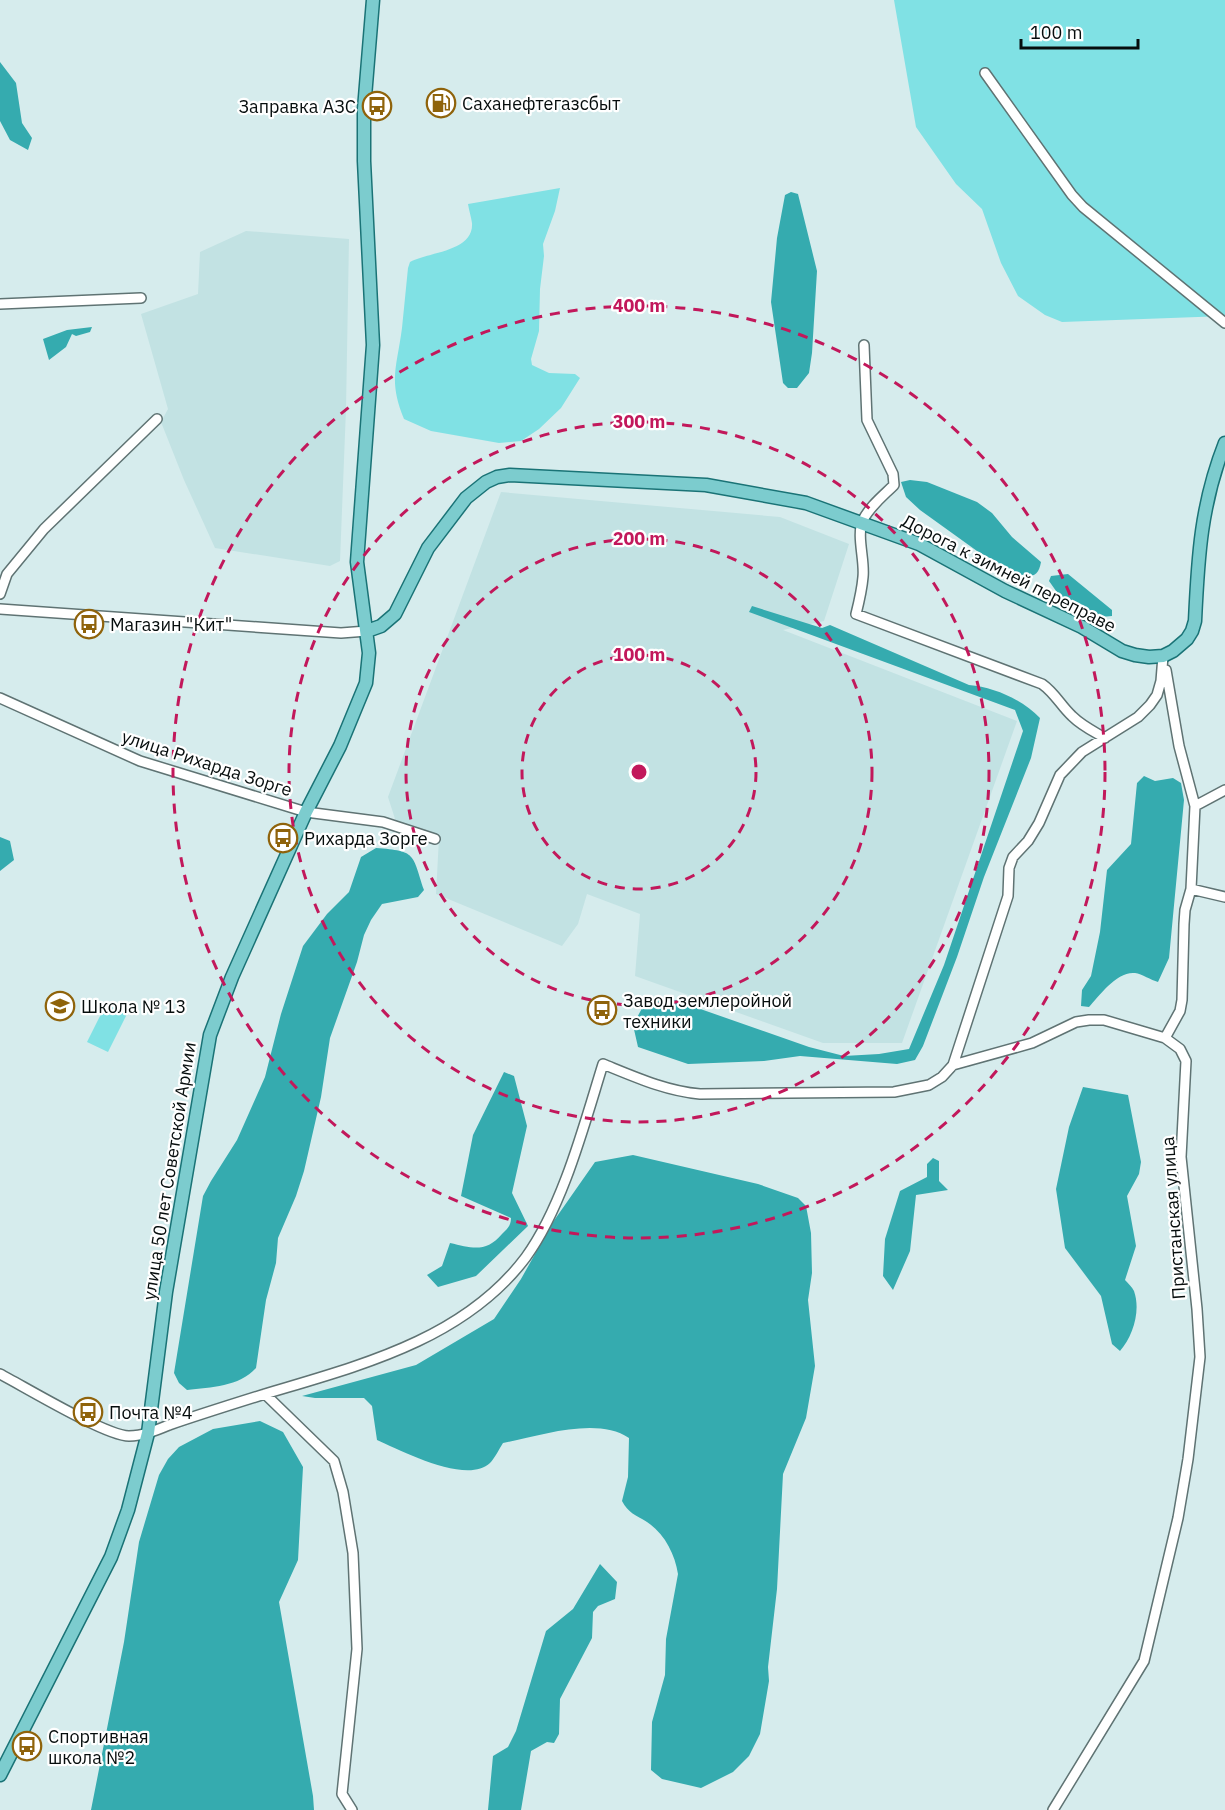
<svg xmlns="http://www.w3.org/2000/svg" width="1225" height="1810" font-family="'IBM Plex Sans',sans-serif">
<rect width="100%" height="100%" fill="#d6eced"/>
<!-- built -->
<path fill="#c2e2e3" d="M246,231L349,239L346,409L340,561L330,566L215,548L184,480L161,422L168,409L141,314L198,294L200,252Z
M501,492L780,517L849,544L824,621L783,630L1017,721L902,1043H823L635,976L640,914L587,894L578,924L562,946L436,894L439,838L396,822L388,797Z"/>
<!-- green -->
<path fill="#80e1e4" d="M894,0H1225V316L1062,322L1045,315L1018,296L1001,263L982,209L956,184L916,127Z
M560,188L555,211L543,244L544,256L540,289L539,331L531,359L532,365L549,373L575,374L580,378L561,408L539,429L521,441L499,443L431,431L404,419C388,380 397,367 402,328C404,308 406,288 408,268L410,262C428,252 474,252 472,223C471,217 469,210 468,204Z
M106,1004L127,1014L108,1052L87,1042Z"/>
<!-- water -->
<path fill="#35abaf" d="M0,62L16,83L22,123L32,138L28,150L10,140L0,121Z
M791,192L798,194L817,271L812,353L809,373L797,388H788L783,383L771,302L777,238L785,195Z
M92,327L90,332L76,336L72,334L66,347L49,360L43,339L67,330Z
M910,480L927,482L977,502L992,513L1012,537L1041,562C1039,573 1036,576 1025,577L977,551L920,510L906,497L901,482Z
M1068,574L1112,610V616L1101,617L1061,598L1049,581L1051,576Z
M752,606L822,628L830,625L969,685C994,687 1023,700 1040,718L1031,758L984,877L957,957L923,1046L915,1060L897,1064L800,1056L764,1061L688,1064L638,1047L633,1025L647,999L669,998L809,1047L844,1056L879,1054L909,1049L944,965L1023,731L1015,710L749,612Z
M1144,776L1155,781L1173,778L1181,783L1184,800L1169,958L1158,982C1151,980 1142,974 1135,973C1117,971 1099,996 1089,1007L1081,1006L1082,990L1091,976L1100,932L1107,870L1131,844L1137,783Z
M0,837L10,841L14,860L0,871Z
M376,848C417,851 412,854 424,890L418,897L382,904L371,920L364,935L357,962L330,1038L321,1097L304,1171L296,1196L278,1238L276,1263L266,1300L256,1368C239,1387 211,1387 187,1390L179,1383L174,1373L203,1196L211,1181L237,1140L265,1077L281,1014L303,946L327,914L349,892L361,857Z
M504,1072L514,1076L527,1126L512,1193L528,1226L476,1276L438,1287L427,1275L442,1266L450,1243C472,1248 486,1253 502,1234C507,1229 511,1226 511,1218L461,1196L473,1135Z
M1083,1087L1128,1095L1141,1162L1139,1174L1127,1196L1136,1246L1125,1280C1128,1283 1132,1287 1134,1291C1141,1311 1133,1336 1120,1351L1112,1344L1101,1296L1065,1248L1056,1189L1069,1127Z
M633,1155L758,1184L798,1198L806,1206L811,1233L812,1273L808,1300L815,1366L806,1418L783,1474L777,1589L768,1667L769,1681L760,1734L749,1756L733,1772L701,1788L662,1779L651,1770L652,1722L665,1675L666,1639L678,1574C675,1554 664,1533 647,1522C636,1515 628,1513 622,1501L628,1477L629,1438C597,1416 539,1436 503,1443C499,1449 495,1458 490,1463C467,1485 402,1451 377,1440L372,1406L364,1398H315L302,1396L416,1365L494,1319L521,1279L553,1222L595,1162Z
M933,1158L939,1161V1181L948,1190L916,1195L910,1251L893,1290L883,1276L885,1239L900,1191L927,1177V1164Z
M260,1421L283,1432L303,1467L298,1560L279,1602L313,1796L314,1810H91L124,1642L139,1542L159,1475L168,1459L179,1447L213,1429Z
M600,1564L617,1582L615,1599L598,1606L593,1612L592,1638L560,1699L559,1734L554,1743L547,1742L531,1751L521,1810H488L493,1756L508,1747L516,1731L546,1631L573,1609Z"/>
<g fill="none" stroke-linecap="round" stroke-linejoin="round">
<!-- minor casing -->
<g stroke="#5f7373" stroke-width="12">
<path id="minor" d="M985,73L1072,195L1083,207L1225,323
M0,304L141,298
M864,345L867,420L893,474L894,485C883,496 870,506 863,520C856,535 865,560 863,577C862,589 859,602 856,614L1042,684C1055,693 1061,706 1072,716C1082,726 1093,731 1105,738
M0,594L7,574L44,529L157,419
M0,609L341,633L367,631
M0,698L140,761L306,812L383,822L435,839
M1195,806L1225,790
M1191,889L1225,897
M1165,1038L1180,1011L1182,1000L1184,924L1185,910L1191,889L1195,806L1179,746L1166,670
M953,1065L1032,1043L1076,1022L1089,1020H1104L1165,1038L1180,1049L1186,1061L1181,1157L1197,1309L1200,1357L1188,1459L1178,1518L1144,1661L1053,1810
M0,1374C25,1387 106,1436 129,1436C143,1436 157,1430 169,1425C201,1414 233,1404 265,1394C358,1366 464,1340 526,1257C563,1206 584,1125 603,1064C635,1077 666,1091 700,1094L894,1092L929,1085L942,1077L953,1065L1008,896L1009,868L1013,857L1028,841L1039,823L1060,775L1082,752L1138,717L1150,705L1157,695L1161,681L1163,656
M265,1394L334,1461L343,1492L353,1553L357,1649L342,1794L352,1810"/>
</g>
<!-- major casing -->
<g stroke="#1a7376" stroke-width="15">
<path id="major" d="M367,631L381,626L395,614L428,548L466,498L486,482L497,477L510,475L706,485L806,503L919,544L1005,591L1082,627L1122,651L1135,655L1149,657L1163,656L1173,651L1187,639L1192,631L1195,621C1198,556 1201,504 1225,443
M0,1775L111,1557L128,1510L148,1433L166,1292L210,1035L232,977L306,812L340,746L366,683L369,653L357,562L373,345L364,161V109L373,0"/>
</g>
<!-- minor -->
<use href="#minor" stroke="#fff" stroke-width="9"/>
<!-- major -->
<use href="#major" stroke="#7cccce" stroke-width="12"/>
</g>
<!-- distance rings -->
<g fill="none" stroke="#c2185b" stroke-width="3" stroke-dasharray="10 8">
<circle cx="639" cy="772" r="117"/>
<circle cx="639" cy="772" r="233"/>
<circle cx="639" cy="772" r="350"/>
<circle cx="639" cy="772" r="466"/>
</g>
<!-- icons -->
<defs>
<g id="fuel-ring" transform="scale(1.5)"><circle r="9.5" fill="#fff" stroke="#8f630b" stroke-width="1.5"/><path d="M-5.5-6h7V0h2V4h1.3V-2.5L3-4.5l.8-.8L6-3V5H2.5V1h-1V6h-7ZM-4.2-4.7v3.2H.2V-4.7Z" fill="#8f630b"/></g>
<g id="bus-ring" transform="scale(1.5)"><circle r="9.5" fill="#fff" stroke="#8f630b" stroke-width="1.5"/><path d="M-5-6H5V4H4V6H2V4H-2V6H-4V4H-5ZM-3.5-4V0h7V-4ZM-3.5 1.2v1.5H-2V1.2ZM2 1.2v1.5H3.5V1.2Z" fill="#8f630b"/></g>
<g id="school-ring" transform="scale(1.5)"><circle r="9.5" fill="#fff" stroke="#8f630b" stroke-width="1.5"/><path d="M0-5L7-2L0 1L-7-2ZM-4 1L0 2.5L4 1V4Q0 6-4 4Z" fill="#8f630b"/></g>
</defs>
<g fill-rule="evenodd">
<use href="#fuel-ring" x="441" y="103"/>
<use href="#bus-ring" x="377" y="106"/>
<use href="#bus-ring" x="89" y="624"/>
<use href="#bus-ring" x="283" y="838"/>
<use href="#school-ring" x="60" y="1006"/>
<use href="#bus-ring" x="602" y="1010"/>
<use href="#bus-ring" x="88" y="1412"/>
<use href="#bus-ring" x="27" y="1746"/>
</g>
<g text-anchor="middle" dominant-baseline="central" stroke-width="4.5" stroke-linejoin="round" paint-order="stroke">
<!-- poi labels -->
<g font-size="18" fill="#060d0d" stroke="#fff" text-anchor="start">
<text x="462" y="103">Саханефтегазсбыт</text>
<text x="356" y="106" text-anchor="end">Заправка АЗС</text>
<text x="110" y="624">Магазин "Кит"</text>
<text x="304" y="838">Рихарда Зорге</text>
<text x="623" y="1000">Завод землеройной<tspan x="623" dy="21">техники</tspan></text>
<text x="81" y="1006">Школа № 13</text>
<text x="109" y="1412">Почта №4</text>
<text x="48" y="1736">Спортивная<tspan x="48" dy="21">школа №2</tspan></text>
</g>
<!-- street labels -->
<g font-size="18" fill="#060d0d" stroke="#fff">
<text transform="translate(1009 573) rotate(27)">Дорога к зимней переправе</text>
<text transform="translate(207 763) rotate(18)">улица Рихарда Зорге</text>
<text transform="translate(169 1171) rotate(-81)">улица 50 лет Советской Армии</text>
<text transform="translate(1173 1218) rotate(-94)">Пристанская улица</text>
</g>
</g>
<circle cx="639" cy="772" r="9" fill="#c2185b" stroke="#fff" stroke-width="3"/>
<g font-size="18" text-anchor="middle" font-weight="bold" fill="#c2185b" stroke="#fff" stroke-width="4.5" stroke-linejoin="round" paint-order="stroke">
<text x="639" y="312">400 m</text>
<text x="639" y="428">300 m</text>
<text x="639" y="545">200 m</text>
<text x="639" y="661">100 m</text>
</g>
<!-- scale -->
<path d="M1021 39v9h117v-9" fill="none" stroke="#060d0d" stroke-width="3"/>
<text x="1030" y="39" font-size="18" fill="#060d0d" stroke="#ffffff" stroke-width="4.5" paint-order="stroke">100 m</text>
</svg>
